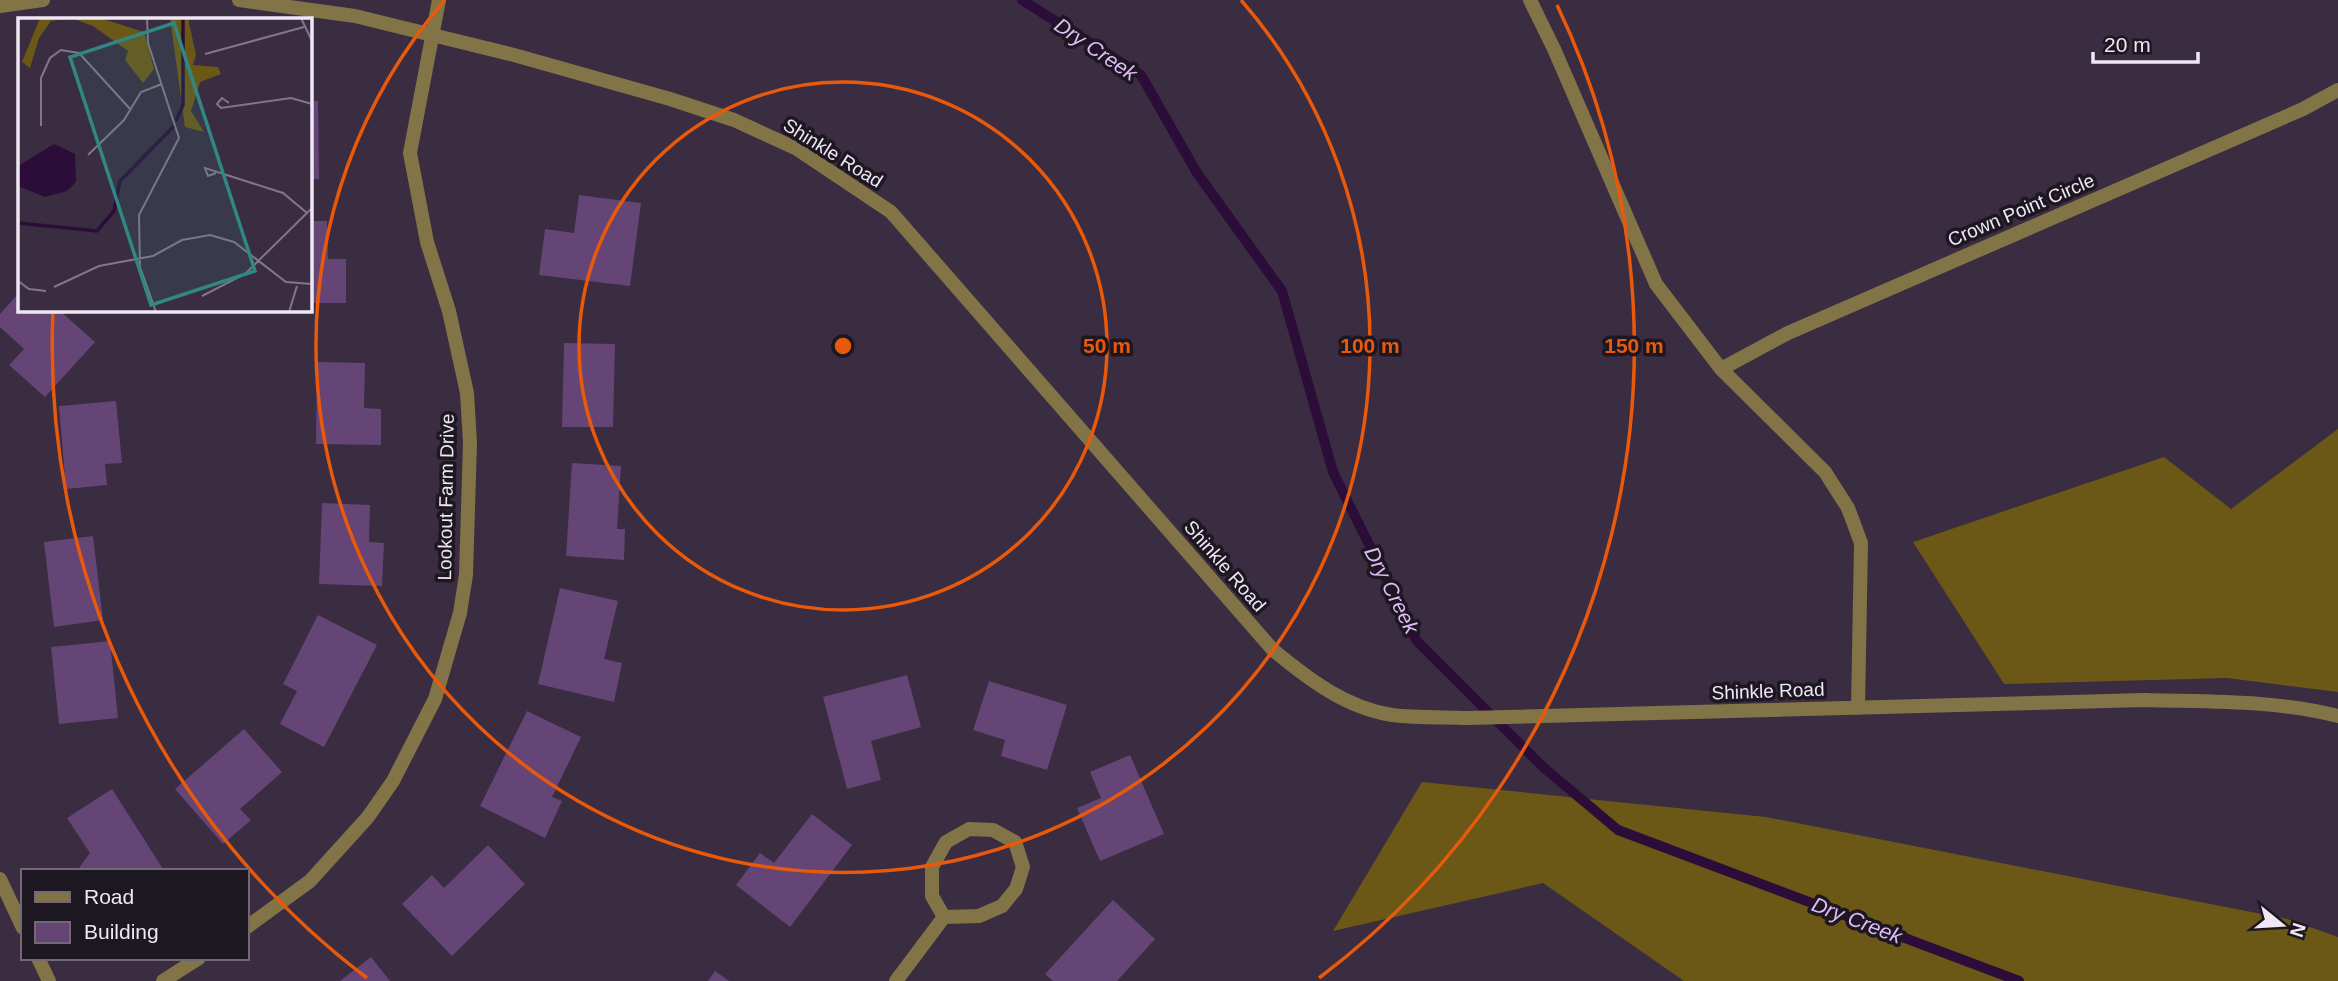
<svg xmlns="http://www.w3.org/2000/svg" width="2338" height="981" font-family="Helvetica,sans-serif">
<rect width="100%" height="100%" fill="#3a2c41"/>
<!-- forest -->
<path fill="#6b5817" d="M2338,429V692L2227,678L2004,684L1913,542L2164,457L2231,509Z
M1422,782L1766,817L2287,919L2338,937V981H1684L1543,883L1333,931Z"/>
<g fill="none" stroke-linecap="round" stroke-linejoin="round">
<!-- stream -->
<path stroke="#2c0d39" stroke-width="10" d="M1022,0L1141,75L1197,173L1282,291L1333,472L1417,641L1543,767L1618,830L2019,981"/>
</g>
<!-- building -->
<path fill="#654575" d="M310,101H318L319,179H310Z
M579,195L641,203L630,286L539,275L545,229L574,233Z
M310,221H327L328,259H346V303H310Z
M19,293V310H59L95,342L45,397L9,365L24,349L0,327V314Z
M564,343L615,344L613,427H562Z
M317,362L365,363L364,408L381,409V445L316,444Z
M116,401L122,463L105,464L107,485L66,489L59,406Z
M572,463L621,466L617,529H625L624,560L566,556Z
M322,503L370,505L369,542L384,543L382,586L319,584Z
M93,536L103,620L54,627L44,542Z
M560,588L618,601L604,659L622,663L614,702L538,684Z
M318,615L377,645L324,747L280,724L297,691L283,684Z
M110,641L118,718L59,724L51,647Z
M907,675L921,727L871,741L881,780L847,789L823,697Z
M989,681L1067,705L1047,770L1001,756L1005,740L973,730Z
M527,711L581,737L552,797L562,801L545,838L480,806Z
M244,729L282,772L240,809L251,820L223,844L175,789Z
M1130,755L1164,834L1100,861L1077,808L1101,798L1090,772Z
M112,789L163,869L160,871H81L79,868L90,853L67,818Z
M812,814L852,845L790,927L736,885L760,853L774,863Z
M488,845L525,884L452,956L402,904L432,875L444,888Z
M1113,900L1155,939L1117,981H1053L1045,974Z
M371,957L390,981H340Z
M715,971L729,981H708Z"/>
<g fill="none" stroke-linecap="round" stroke-linejoin="round">
<!-- minor -->
<path stroke="#827447" stroke-width="14" d="M239,0L355,16L514,55L670,99L734,120L797,149L891,212L1273,650C1308,679 1346,708 1392,715C1417,718 1443,717 1468,718L2145,700C2210,702 2275,700 2338,716
M1530,0L1554,49L1656,284L1721,369L1825,472L1848,508L1861,543L1858,708
M0,6L43,0
M1721,369L1788,333L2303,109L2338,90
M969,829L993,830L1015,842L1023,867L1016,889L1002,906L979,916L944,917L932,896V867L946,842Z
M0,879L23,928
M247,927L310,881L368,817L393,781L435,699L460,613L466,575L470,443L467,393L449,311L427,242L410,153L439,0
M38,958L49,981
M163,981L199,958
M896,981L944,917"/>
</g>
<!-- distance rings -->
<g fill="none" stroke="#e8590c" stroke-width="3.5">
<circle cx="843" cy="346" r="264"/>
<path d="M1241 0A527 527 0 1 1 445 0"/>
<path d="M367 978A791 791 0 0 1 53 311M1557 5A791 791 0 0 1 1319 978"/>
</g>
<g text-anchor="middle" dominant-baseline="central" stroke-width="7" stroke-linejoin="round" paint-order="stroke">
<!-- street labels -->
<g font-size="19" fill="#efe7f4" stroke="#1d1721">
<text transform="translate(833 153) rotate(32)">Shinkle Road</text>
<text transform="translate(2021 210) rotate(-23)">Crown Point Circle</text>
<text transform="translate(446 497) rotate(-89)">Lookout Farm Drive</text>
<text transform="translate(1225 566) rotate(49)">Shinkle Road</text>
<text transform="translate(1768 691) rotate(-2)">Shinkle Road</text>
</g>
<!-- water labels -->
<g font-size="21" font-style="italic" fill="#e1bbf7" stroke="#1d1721">
<text transform="translate(1096 49) rotate(34)">Dry Creek</text>
<text transform="translate(1392 590) rotate(63)">Dry Creek</text>
<text transform="translate(1857 920) rotate(21)">Dry Creek</text>
</g>
</g>
<!-- overview -->
<g transform="translate(18 18)">
<rect width="294" height="294" fill="#3a2c41"/>
<path d="M22,0H51L33,3L21,20L12,50L4,44ZM53,0H82L126,14L136,51L125,65L107,42L110,33L75,8ZM152,0H170L178,37L175,47L200,49L203,56L182,64L173,93L186,114L167,109Z" fill="#6b5817"/>
<path d="M36,126L57,136L58,164L49,173L27,179L0,168V148Z" fill="#2c0d39"/>
<path fill="none" stroke="#2c0d39" stroke-width="3.5" d="M158,103L165,87V0M0,205L79,213L96,193L102,163L156,108"/>
<path fill="none" stroke="#827789" stroke-width="2" d="M129,0L130,25L161,120L121,197L122,249L138,294M283,0L294,23M187,36L286,9M211,85L204,80L199,86L203,90L273,80L294,86M23,108V60L32,40L43,32L61,35L113,92M70,137L106,102L123,74L144,66M198,155L190,158L187,150L265,175L289,195M0,263L11,271L28,273M36,269L81,248L135,238L164,222L192,217L216,224L268,264L294,266M184,278L227,256L294,190M271,294L279,268"/>
<path fill="#318782" fill-opacity="0.15" stroke="#318782" stroke-width="3.5" d="M156,5L237,253L133,287L52,39Z"/>
<rect width="294" height="294" fill="none" stroke="#efe7f4" stroke-width="3.5"/>
</g>
<circle cx="843" cy="346" r="10" fill="#e8590c" stroke="#1d1721" stroke-width="3.5"/>
<g font-size="21" text-anchor="middle" font-weight="bold" fill="#e8590c" stroke="#1d1721" stroke-width="7" stroke-linejoin="round" paint-order="stroke">
<text x="1107" y="353">50 m</text>
<text x="1370" y="353">100 m</text>
<text x="1634" y="353">150 m</text>
</g>
<!-- legend -->
<rect x="21" y="869" width="228" height="91" fill="#1d1721" stroke="#716a75" stroke-width="2"/>
<rect x="35" y="892" width="35" height="10" fill="#827447" stroke="#716a75" stroke-width="2"/>
<text x="84" y="904" font-size="21" fill="#efe7f4">Road</text>
<rect x="35" y="922" width="35" height="21" fill="#654575" stroke="#716a75" stroke-width="2"/>
<text x="84" y="939" font-size="21" fill="#efe7f4">Building</text>
<!-- north arrow -->
<g transform="translate(2282 925) rotate(108)" stroke="#1d1721" stroke-width="5" paint-order="stroke">
<path d="M0-5L12 26L0 18L-12 26Z" fill="#efe7f4"/>
<text y="-10" font-size="19" font-weight="bold" text-anchor="middle" fill="#efe7f4">N</text>
</g>
<!-- scale -->
<path d="M2093 52v10h105v-10" fill="none" stroke="#efe7f4" stroke-width="3.5"/>
<text x="2104" y="52" font-size="21" fill="#efe7f4" stroke="#1d1721" stroke-width="5" paint-order="stroke">20 m</text>
</svg>
